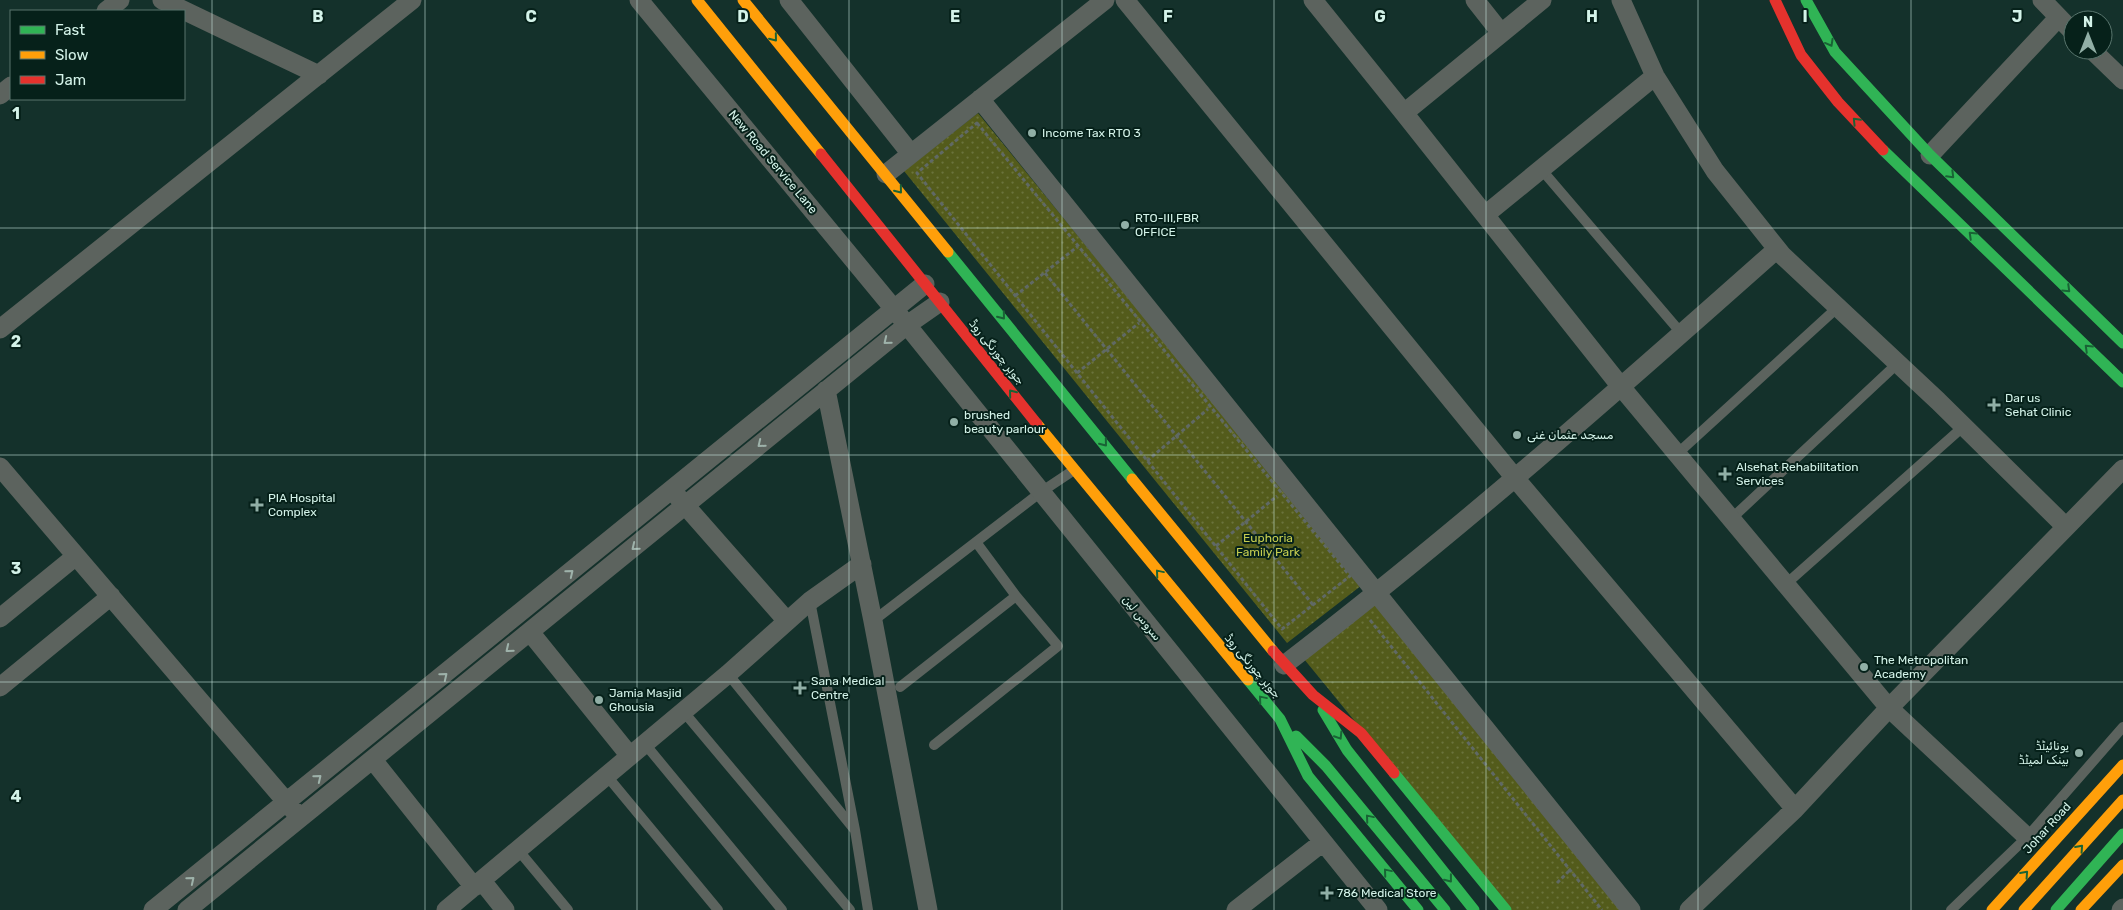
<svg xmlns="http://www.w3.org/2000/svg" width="2123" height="910" font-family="Rubik,Cairo,sans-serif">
<defs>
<pattern id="grass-dots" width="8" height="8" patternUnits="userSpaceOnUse" patternTransform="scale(1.25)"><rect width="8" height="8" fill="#535b1b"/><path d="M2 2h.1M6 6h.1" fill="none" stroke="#6b733c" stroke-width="1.8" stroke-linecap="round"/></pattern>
</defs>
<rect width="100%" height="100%" fill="#14312b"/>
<!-- grass -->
<path fill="url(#grass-dots)" d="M978,113L1362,585L1287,643L904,171Z
M1373,603L1625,910H1509L1304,659Z"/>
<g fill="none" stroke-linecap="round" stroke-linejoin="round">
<!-- path -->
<path stroke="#606965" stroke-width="3" stroke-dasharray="4 2.5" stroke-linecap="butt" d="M977,123L1350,576L1282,629L917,173Z
M1045,273L1313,605
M1015,296L1077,247
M1077,373L1139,323
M1147,461L1208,409
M1216,546L1277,496
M1370,620L1602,910
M1557,883L1570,870"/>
<!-- lane -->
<path stroke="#5c635e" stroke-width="10" d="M1541,169L1682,334
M1677,454L1838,307
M1731,519L1898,363
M1786,584L1964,426
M810,601L855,830L868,910
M873,621L1041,492L1074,470
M728,674L854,829
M900,687L1016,596
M683,711L850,910
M645,744L782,910
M934,745L1058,646L1016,596L976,542
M607,776L718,910
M519,851L568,910
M1951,910L2027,837L2123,727"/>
<!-- street -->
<path stroke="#5c635e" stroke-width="19" d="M162,0L319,75
M639,0L894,309L1378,910
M789,0L911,154
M1125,0L1515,478L1795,809
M1313,0L1404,113L1622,388L1889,708L2027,837
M1475,0L1501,33
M1621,0L1655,76L1715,171L1782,255L1938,401L2066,527
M2042,0L2073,32
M106,11L120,0
M2092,50L2123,80
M0,95L11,86
M980,99L1631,910
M1404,113L1542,0
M1930,155L2058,18
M886,174L1105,0
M1485,215L1655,76
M0,329L412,0
M826,390L873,621L928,910
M0,467L295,812
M677,496L787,621
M0,618L76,556
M530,632L630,756
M1284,665C1455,534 1616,392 1777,249
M0,687L111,596
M373,760L474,887
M482,881L505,910
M153,910L925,284
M187,910L907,325L940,302
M446,910L728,674L810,601L862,564
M1236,910L1323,842
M1689,910L1795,809L1889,708L2123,469
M2121,910L2123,908"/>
<!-- fast -->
<path stroke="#30b455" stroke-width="11" d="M1806,0L1835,52L1930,155L2123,343
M1883,150L2123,382
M948,252L1132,479
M1248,680L1280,719L1308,776L1418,910
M1323,710L1347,750L1474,910
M1296,736L1326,766L1445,910
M1394,773L1506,910
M2056,910L2123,834"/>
<!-- slow -->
<path stroke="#ff9f0a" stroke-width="11" d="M697,0L821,154
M743,0L948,252
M1037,424L1248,680
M1132,479L1273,651
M1992,910L2123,765
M2024,910L2123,800
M2081,910L2123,865"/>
<!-- jam -->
<path stroke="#e5322d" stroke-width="11" d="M1775,0L1801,55L1838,102L1883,150
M821,154L1037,424
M1273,651L1313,695L1361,733L1394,773"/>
</g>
<!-- one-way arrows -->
<defs><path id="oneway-chevron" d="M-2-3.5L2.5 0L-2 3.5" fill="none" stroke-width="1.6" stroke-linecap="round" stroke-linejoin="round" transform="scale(1.25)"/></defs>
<g stroke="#196335">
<use href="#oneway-chevron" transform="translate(774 38) rotate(51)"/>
<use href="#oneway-chevron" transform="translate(1830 43) rotate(61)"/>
<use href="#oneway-chevron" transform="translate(1856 121) rotate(-134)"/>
<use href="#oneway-chevron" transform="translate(1951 175) rotate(45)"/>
<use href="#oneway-chevron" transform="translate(899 190) rotate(51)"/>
<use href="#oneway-chevron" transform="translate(1972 235) rotate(-136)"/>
<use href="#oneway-chevron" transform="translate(2067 289) rotate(44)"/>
<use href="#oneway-chevron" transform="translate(1002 316) rotate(51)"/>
<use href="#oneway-chevron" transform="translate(2088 348) rotate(-136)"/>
<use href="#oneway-chevron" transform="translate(1012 393) rotate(-129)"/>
<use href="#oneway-chevron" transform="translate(1104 443) rotate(51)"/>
<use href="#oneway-chevron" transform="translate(1159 573) rotate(-130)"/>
<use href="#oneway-chevron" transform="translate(1262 699) rotate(-130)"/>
<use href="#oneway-chevron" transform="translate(1339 736) rotate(58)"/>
<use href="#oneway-chevron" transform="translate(1369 818) rotate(-130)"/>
<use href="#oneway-chevron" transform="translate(2080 848) rotate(-48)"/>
<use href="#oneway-chevron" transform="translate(1387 872) rotate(-130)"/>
<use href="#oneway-chevron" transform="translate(2025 874) rotate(-48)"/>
<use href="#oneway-chevron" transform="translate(1449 879) rotate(52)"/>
</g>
<g stroke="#9eb2aa">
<use href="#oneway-chevron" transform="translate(887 341) rotate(141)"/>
<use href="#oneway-chevron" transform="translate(761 444) rotate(141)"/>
<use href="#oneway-chevron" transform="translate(635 547) rotate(141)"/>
<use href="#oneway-chevron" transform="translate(570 573) rotate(-39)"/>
<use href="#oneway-chevron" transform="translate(509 649) rotate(141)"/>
<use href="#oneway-chevron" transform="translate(444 676) rotate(-39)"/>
<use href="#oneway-chevron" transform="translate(318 778) rotate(-39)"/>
<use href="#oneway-chevron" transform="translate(191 880) rotate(-39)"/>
</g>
<!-- grid -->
<path fill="none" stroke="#d4f3e9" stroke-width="1" stroke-opacity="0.55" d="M212,0V910M425,0V910M637,0V910M849,0V910M1062,0V910M1274,0V910M1486,0V910M1698,0V910M1911,0V910M0,228H2123M0,455H2123M0,682H2123"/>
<!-- markers -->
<g fill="#91afa6" stroke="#06211a" stroke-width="2">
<circle cx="1032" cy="133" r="5"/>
<circle cx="1125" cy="225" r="5"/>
<path d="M1991.5 397.5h5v5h5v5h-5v5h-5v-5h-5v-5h5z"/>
<circle cx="954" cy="422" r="5"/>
<circle cx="1517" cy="435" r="5"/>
<path d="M1722.5 466.5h5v5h5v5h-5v5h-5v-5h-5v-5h5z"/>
<path d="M254.5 497.5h5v5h5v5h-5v5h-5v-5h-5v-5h5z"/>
<circle cx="1864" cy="667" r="5"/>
<path d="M797.5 680.5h5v5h5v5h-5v5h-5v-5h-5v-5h5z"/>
<circle cx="599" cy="700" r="5"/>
<circle cx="2079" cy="753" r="5"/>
<path d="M1324.5 885.5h5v5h5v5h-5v5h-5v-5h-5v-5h5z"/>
</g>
<g text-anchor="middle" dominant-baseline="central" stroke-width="4" stroke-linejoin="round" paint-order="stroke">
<!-- poi labels -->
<g font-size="12" fill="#d4f3e9" stroke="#06211a" text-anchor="start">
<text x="1042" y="133">Income Tax RTO 3</text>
<text x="1135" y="218">RTO-III,FBR<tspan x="1135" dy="14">OFFICE</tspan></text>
<text x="2005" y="398">Dar us<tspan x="2005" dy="14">Sehat Clinic</tspan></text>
<text x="964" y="415">brushed<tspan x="964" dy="14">beauty parlour</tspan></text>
<text x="1527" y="435">مسجد عثمان غنی</text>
<text x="1736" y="467">Alsehat Rehabilitation<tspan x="1736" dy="14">Services</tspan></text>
<text x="268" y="498">PIA Hospital<tspan x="268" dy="14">Complex</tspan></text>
<text x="1874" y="660">The Metropolitan<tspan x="1874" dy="14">Academy</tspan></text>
<text x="811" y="681">Sana Medical<tspan x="811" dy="14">Centre</tspan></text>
<text x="609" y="693">Jamia Masjid<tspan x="609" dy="14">Ghousia</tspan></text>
<text x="2069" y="746" text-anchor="end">یونائیٹڈ<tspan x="2069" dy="14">بینک لمیٹڈ</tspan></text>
<text x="1337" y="893">786 Medical Store</text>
</g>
<!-- street labels -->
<g font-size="12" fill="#d4f3e9" stroke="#06211a">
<text transform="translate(773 162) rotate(50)">New Road Service Lane</text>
<text transform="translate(997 352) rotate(51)">جوہر چورنگی روڈ</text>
<text transform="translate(1142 618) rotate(51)">سروس لین</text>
<text transform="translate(1253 666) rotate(50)">جوہر چورنگی روڈ</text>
<text transform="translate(2047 828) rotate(-48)">Johar Road</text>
</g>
<!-- park labels -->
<g font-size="12" fill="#c5cd50" stroke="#06211a">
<text x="1268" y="538">Euphoria<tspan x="1268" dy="14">Family Park</tspan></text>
</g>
</g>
<g font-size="16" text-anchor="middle" font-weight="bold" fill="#d4f3e9" stroke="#06211a" stroke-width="4" stroke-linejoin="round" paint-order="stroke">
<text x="318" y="22">B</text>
<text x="531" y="22">C</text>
<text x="743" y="22">D</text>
<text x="955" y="22">E</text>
<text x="1168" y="22">F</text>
<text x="1380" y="22">G</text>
<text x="1592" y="22">H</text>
<text x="1805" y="22">I</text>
<text x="2017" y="22">J</text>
<text x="16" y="119">1</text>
<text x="16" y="347">2</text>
<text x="16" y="574">3</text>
<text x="16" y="802">4</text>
</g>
<!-- legend -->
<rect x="10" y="10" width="175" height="90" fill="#06211a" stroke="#58756d"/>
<rect x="20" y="26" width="25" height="8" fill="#30b455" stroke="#58756d"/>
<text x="55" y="35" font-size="15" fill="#d4f3e9">Fast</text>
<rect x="20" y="51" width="25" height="8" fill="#ff9f0a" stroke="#58756d"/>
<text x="55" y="60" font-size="15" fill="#d4f3e9">Slow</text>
<rect x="20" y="76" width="25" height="8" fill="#e5322d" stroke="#58756d"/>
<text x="55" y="85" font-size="15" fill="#d4f3e9">Jam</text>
<!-- north arrow -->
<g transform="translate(2088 35)"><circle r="24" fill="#06211a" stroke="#58756d"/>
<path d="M0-4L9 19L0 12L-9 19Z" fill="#91afa6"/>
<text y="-8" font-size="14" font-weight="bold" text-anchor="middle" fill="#d4f3e9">N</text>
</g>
</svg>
